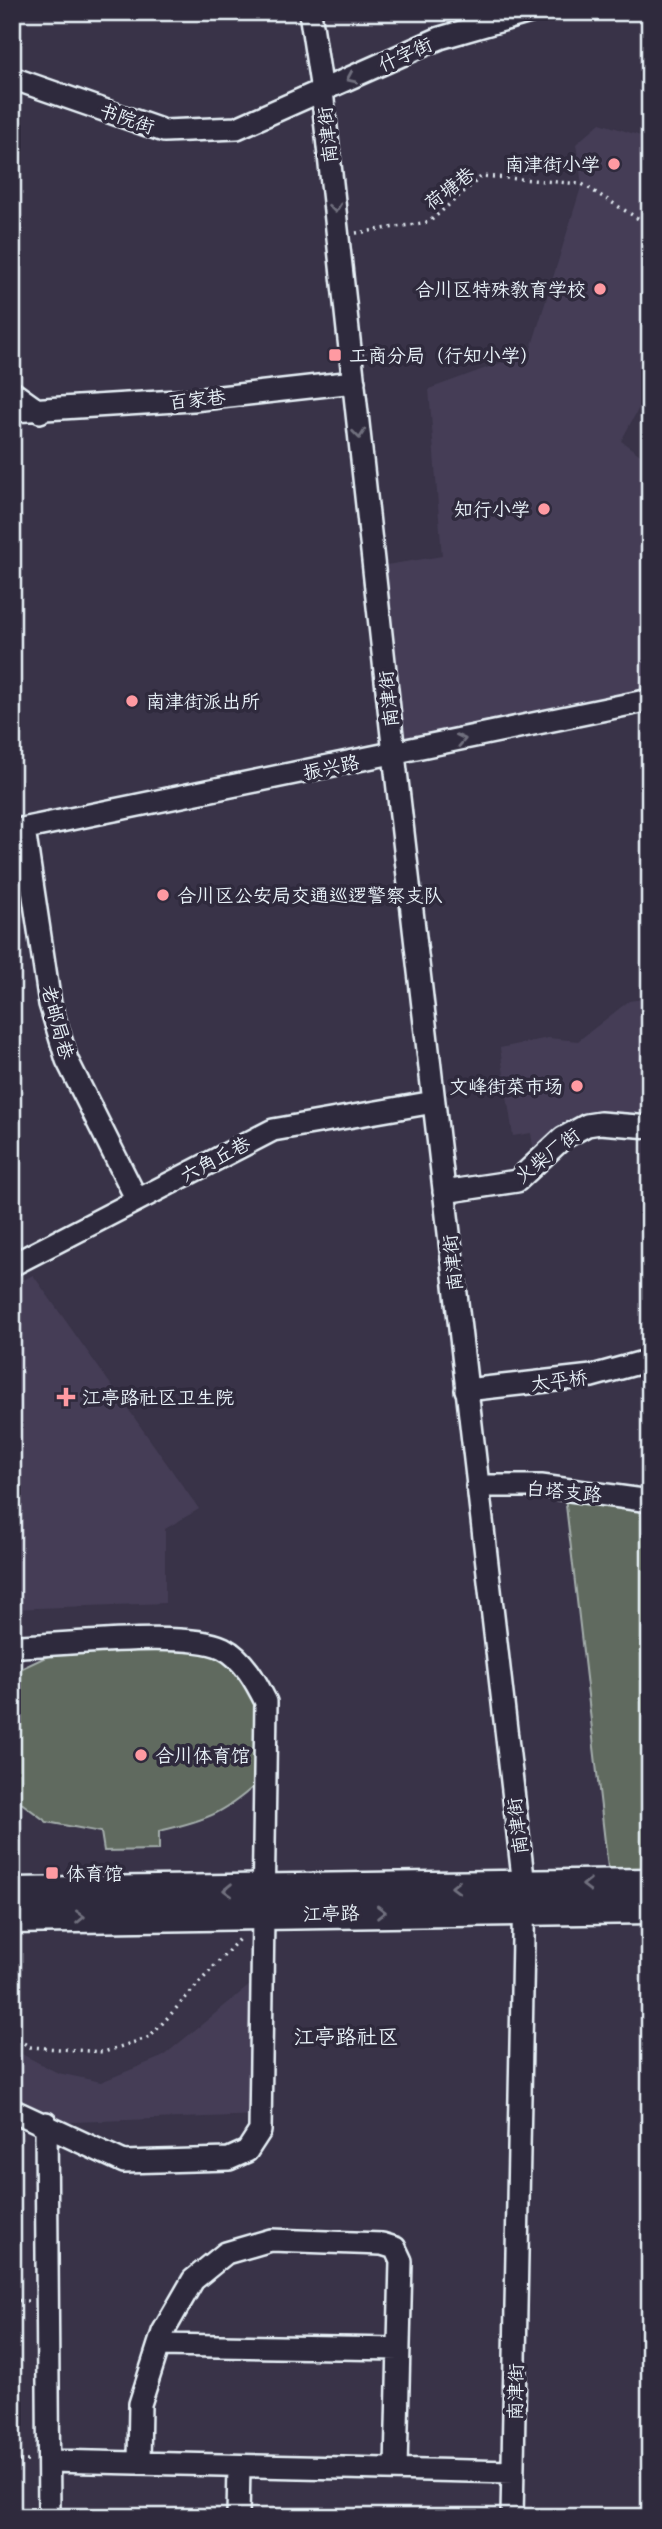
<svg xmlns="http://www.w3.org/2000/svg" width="662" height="2529" font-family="'Patrick Hand','LXGW WenKai TC',sans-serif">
<rect width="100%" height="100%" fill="#393348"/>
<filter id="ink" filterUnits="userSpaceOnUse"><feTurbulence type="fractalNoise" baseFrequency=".0143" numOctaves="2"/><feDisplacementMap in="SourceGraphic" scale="14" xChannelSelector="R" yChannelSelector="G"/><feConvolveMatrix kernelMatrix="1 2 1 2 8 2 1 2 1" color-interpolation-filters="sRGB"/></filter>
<g filter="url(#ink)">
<!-- built -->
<path fill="#453e56" d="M600,123L650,139V387L621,441L650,462V700L394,754L374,567L442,556L429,389L530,352L582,184L576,144Z
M650,998V1127L600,1123L536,1166L531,1133L513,1136L500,1048L548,1038L578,1041L629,1001Z
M33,1275L199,1509L165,1529V1603L12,1609V1286Z
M261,1976L260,2115L46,2123L12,2110V2049L58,2073L101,2082L162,2057Z"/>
<!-- park -->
<path fill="#616a5f" stroke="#a4aeac" stroke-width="2" d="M564,1488L650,1501V1884L610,1885Z
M71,1645L223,1648L266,1702L265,1776C228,1812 208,1820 159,1831V1850L104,1851L101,1832L47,1822L12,1796V1677L18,1670Z"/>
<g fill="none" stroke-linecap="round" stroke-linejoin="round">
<!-- street casing -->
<g stroke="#e8f1f8" stroke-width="26">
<path id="street" d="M310,12L322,91L394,754L524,1886L512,2517
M12,78L164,131L237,128L440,38L530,12
M12,392L40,412
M12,411L193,400L354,382
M24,829L50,1004L67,1060L137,1200
M12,831L650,700
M444,1192L517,1181L563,1138L587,1125L600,1123L650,1127
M12,1265L273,1130L434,1102
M466,1390L592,1376L650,1360
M477,1486H541L650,1501
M12,2110L124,2162L229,2159L247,2151L260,2131L266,1702C256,1682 244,1659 223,1648C187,1630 64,1645 18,1646
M46,2123L49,2517
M159,2345L399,2349
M50,2461L513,2472
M139,2463L140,2404L163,2332L193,2280L226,2253L271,2240L382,2244L395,2248L401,2261L396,2469
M238,2517L239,2466"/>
</g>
<!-- secondary casing -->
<g stroke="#e8f1f8" stroke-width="35">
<path id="secondary" d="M12,1893L650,1884
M12,1918L650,1908"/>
</g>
<!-- path -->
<path stroke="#e8f1f8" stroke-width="3.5" stroke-dasharray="2 5" stroke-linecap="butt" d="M356,233L429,222L482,176L582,184L650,226
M12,2036L30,2047L104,2052L150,2037L239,1939
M12,2300L28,2301
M12,2461H30"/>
<!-- street -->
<use href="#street" stroke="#2f2a3d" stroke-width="21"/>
<!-- secondary -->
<use href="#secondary" stroke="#2f2a3d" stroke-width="30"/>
</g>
<!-- one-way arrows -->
<defs><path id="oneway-chevron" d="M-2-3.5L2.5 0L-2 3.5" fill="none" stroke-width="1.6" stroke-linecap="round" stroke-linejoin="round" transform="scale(1.75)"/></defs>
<g stroke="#70707e">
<use href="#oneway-chevron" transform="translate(351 78) rotate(156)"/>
<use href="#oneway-chevron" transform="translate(335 208) rotate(84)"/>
<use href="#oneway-chevron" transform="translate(359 434) rotate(84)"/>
<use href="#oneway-chevron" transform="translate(461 740) rotate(-12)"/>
<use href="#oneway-chevron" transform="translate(587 1885) rotate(179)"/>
<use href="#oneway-chevron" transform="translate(456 1887) rotate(179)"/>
<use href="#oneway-chevron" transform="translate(228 1890) rotate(179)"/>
<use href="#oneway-chevron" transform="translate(381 1912) rotate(-1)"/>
<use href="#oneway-chevron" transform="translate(80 1917) rotate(-1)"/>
</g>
</g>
<!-- markers -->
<g fill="#ff9aa2" stroke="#2f2a3d" stroke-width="2.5">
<circle cx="614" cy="164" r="7"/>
<circle cx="600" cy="289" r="7"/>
<rect x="328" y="348" width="14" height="14" rx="3.5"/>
<circle cx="544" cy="509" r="7"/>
<circle cx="132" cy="701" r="7"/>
<circle cx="163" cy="895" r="7"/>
<circle cx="577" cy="1086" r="7"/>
<path d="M62.5 1386.5h7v7h7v7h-7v7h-7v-7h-7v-7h7z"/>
<circle cx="141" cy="1755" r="7"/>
<rect x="45" y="1866" width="14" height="14" rx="3.5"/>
</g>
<g text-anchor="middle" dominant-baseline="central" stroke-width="7" stroke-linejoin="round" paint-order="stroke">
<!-- street labels -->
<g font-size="19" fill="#e8f1f8" stroke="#2f2a3d">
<text transform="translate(405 54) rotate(-24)">什字街</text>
<text transform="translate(127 118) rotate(19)">书院街</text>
<text transform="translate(327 135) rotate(-96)">南津街</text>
<text transform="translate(449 188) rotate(-37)">荷塘巷</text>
<text transform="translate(197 399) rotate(-6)">百家巷</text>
<text transform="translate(388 699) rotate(-96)">南津街</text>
<text transform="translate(331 767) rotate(-12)">振兴路</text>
<text transform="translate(58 1022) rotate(75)">老邮局巷</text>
<text transform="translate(547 1155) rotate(-38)">火柴厂街</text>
<text transform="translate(215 1159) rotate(-28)">六角丘巷</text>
<text transform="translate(452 1263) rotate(-96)">南津街</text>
<text transform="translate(559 1380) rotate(-7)">太平桥</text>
<text transform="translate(564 1491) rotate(5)">白塔支路</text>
<text transform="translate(517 1826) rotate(-97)">南津街</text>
<text transform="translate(331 1913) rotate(-1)">江亭路</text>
<text transform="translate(515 2392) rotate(-89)">南津街</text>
</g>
<!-- poi labels -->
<g font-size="19" fill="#e8f1f8" stroke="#2f2a3d" text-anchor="start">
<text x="600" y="164" text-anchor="end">南津街小学</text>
<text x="586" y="289" text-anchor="end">合川区特殊教育学校</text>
<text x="349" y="355">工商分局（行知小学）</text>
<text x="530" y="509" text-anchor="end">知行小学</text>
<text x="146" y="701">南津街派出所</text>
<text x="177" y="895">合川区公安局交通巡逻警察支队</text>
<text x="563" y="1086" text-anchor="end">文峰街菜市场</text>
<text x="82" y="1397">江亭路社区卫生院</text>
<text x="155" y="1755">合川体育馆</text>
<text x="66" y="1873">体育馆</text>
</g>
<!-- neighbourhood labels -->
<g font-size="21" fill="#e8f1f8" stroke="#2f2a3d">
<text x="346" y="2036">江亭路社区</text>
</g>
</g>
<!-- margin -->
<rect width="662" height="2529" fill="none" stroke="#2f2a3d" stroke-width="42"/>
<rect x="21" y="21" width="620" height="2487" fill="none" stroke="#e8f1f8" stroke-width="2.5" filter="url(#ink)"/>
</svg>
